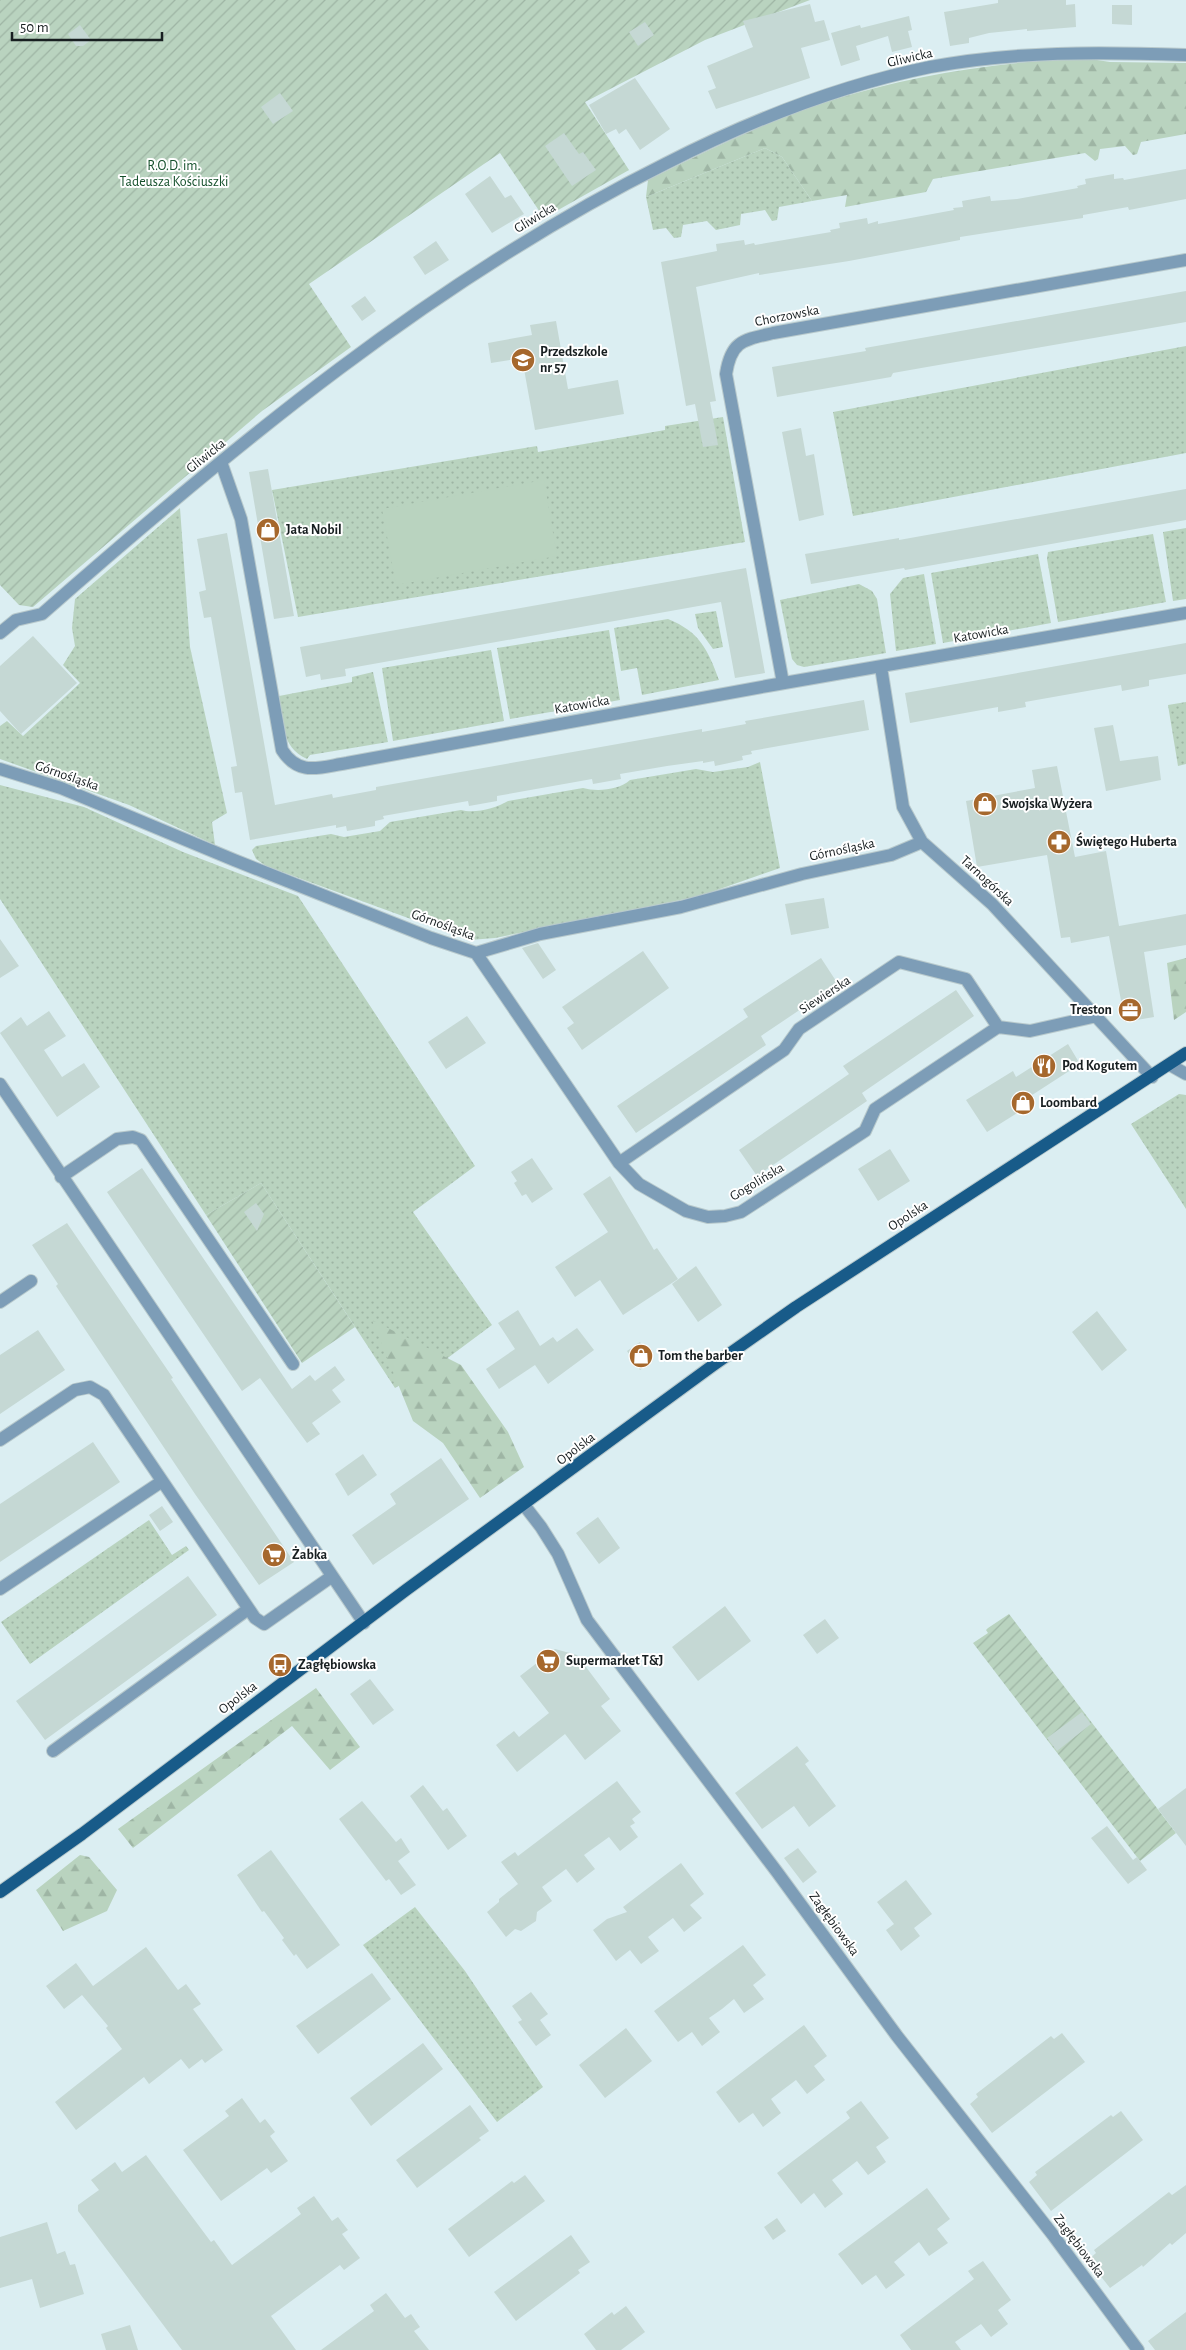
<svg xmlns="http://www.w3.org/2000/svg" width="1186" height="2350" font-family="'Alegreya Sans',sans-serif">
<defs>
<pattern id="grass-dots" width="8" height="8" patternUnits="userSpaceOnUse" patternTransform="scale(1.25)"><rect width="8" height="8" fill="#b9d3bf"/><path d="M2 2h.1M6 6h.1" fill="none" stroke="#9eb5a4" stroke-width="1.8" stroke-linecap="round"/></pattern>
<pattern id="forest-firs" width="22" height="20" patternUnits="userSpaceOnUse" patternTransform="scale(1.25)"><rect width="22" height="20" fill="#b9d3bf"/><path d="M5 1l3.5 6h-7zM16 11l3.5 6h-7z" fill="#9eb5a4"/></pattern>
<pattern id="garden-furrows" width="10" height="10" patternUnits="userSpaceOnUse" patternTransform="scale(1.25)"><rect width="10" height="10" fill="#b9d3bf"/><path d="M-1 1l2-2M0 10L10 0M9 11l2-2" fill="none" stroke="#9eb5a4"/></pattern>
</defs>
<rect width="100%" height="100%" fill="#dbeef2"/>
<!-- grass -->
<path fill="url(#grass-dots)" d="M765,148L782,157L812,201L779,207L777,220L772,221L765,210L741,214L740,225L716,230L707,221L683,225L681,237L674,238L666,228L653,230L646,197Z
M1186,346V453L853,516L833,412Z
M723,417L745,542L298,617L272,490L537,446L538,452L665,430V426Z
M180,508L190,647L227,813L212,822L215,845L129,805L0,759V726L7,721L23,736L80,683L63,665L75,646L72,628L75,599Z
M1186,528V599L1173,601L1163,532Z
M1153,534L1166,602L1058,622L1047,559L1048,552Z
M1038,554L1051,623L943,643L931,573Z
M924,574L936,644L896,651L890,594L903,578Z
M859,584L872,591L877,599L886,653L804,667L797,665L792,659L780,600Z
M716,611L723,647L713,649L698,628L695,614Z
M668,619C700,632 708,650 719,680L642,695L637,668L621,671L614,628Z
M609,630L620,700L510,719L497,648Z
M491,650L504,721L393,741L382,668Z
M373,672L388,742L310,755L307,759C280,746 284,723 279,696L352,682V677Z
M1186,702V764L1178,766L1168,705Z
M760,762L780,868L700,896L495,938L470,940L460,937L266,866L256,859L252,850L256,846L331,834L344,837L380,831L390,822L461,810C475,814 496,808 508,801L583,788C597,792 619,790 630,780L696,769L713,772L748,767Z
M0,785L84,807L183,852L298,896L475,1166L413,1212L492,1325L449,1357L395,1388L261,1183L206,1215L0,899Z
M1179,1094L1186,1095V1209L1131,1124Z
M149,1520L172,1555L186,1546L189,1550L30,1664L1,1622Z
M415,1907L465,1971L543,2087L497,2122L363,1945Z"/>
<!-- forest -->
<path fill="url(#forest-firs)" d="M1084,58L1110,62L1186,63V134L1141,142L1137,154L1133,155L1125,146L1100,149L1098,159L1095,161L1085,153L933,179L926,192L845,207L847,195L812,201L782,157L765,148L646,197L648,180C707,151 766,121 829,101C911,75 998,62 1084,58Z
M1186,958V1012L1174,1020L1167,963Z
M372,1320L461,1365L508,1432L524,1467L480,1498L443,1443L413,1421Z
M316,1688L360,1747L330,1770L292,1726L133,1848L118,1829Z
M80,1855L89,1857L117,1890L107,1911L63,1931L36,1890Z"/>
<!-- garden -->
<path fill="url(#garden-furrows)" d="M0,0H810L705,40L585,102L629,170L544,218L500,153L309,284L351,347L262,411L33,607L19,605L0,585Z
M261,1183L355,1327L302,1363L206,1215Z
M1009,1614L1176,1833L1140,1861L973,1643L988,1633L986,1630L988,1628Z"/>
<!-- pitch -->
<path fill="#b9d3bf" d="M544,480L557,556L396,585L382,509Z"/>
<!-- building -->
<path fill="#c5d8d4" d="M998,0H1066V5L1075,4L1076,27L1027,31V29L989,33L969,38V43L950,46L944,12L998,3Z
M810,4L815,22L824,20L830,40L801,48L810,78L716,109L708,91L716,88L707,66L753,47L743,21Z
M1112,5H1132V25L1112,24Z
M909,16L912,30L908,31L912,47L892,52L888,36L856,46L860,60L841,66L831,33L860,25L861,28Z
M645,22L654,35L638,46L629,32Z
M80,25L91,40L83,46H76L68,34Z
M635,78L670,129L640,150L626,129L619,134L616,129L606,134L589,105Z
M280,93L293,111L273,124L261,107Z
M564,133L579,154L583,152L596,170L572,186L545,146Z
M1186,169V199L1129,210L1128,207L1083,215V218L960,237V240L849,261L759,275V273L696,287L716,401L710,402L718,445L703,447L695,404L686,406L661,262L717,251L716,244L744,240L745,245L754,243L755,245L831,232L830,230L840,228L839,223L867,218L868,224L878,221V224L954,210L953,208L963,207L962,201L990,196L991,201L1017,199L1078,188L1077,186L1086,184L1085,179L1114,174V179L1123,178L1124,180Z
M490,176L505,198L511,195L524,214L492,233L465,194Z
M436,241L449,260L425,275L413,257Z
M1186,291V322L927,367L893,373L891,377L777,397L772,367L866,351L865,348Z
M365,296L376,311L362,321L351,306Z
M556,321L568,389L618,380L624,414L535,430L522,358L491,363L488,343L532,335L530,325Z
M801,428L806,456L814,454L824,515L799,521L782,432Z
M268,469L294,616L274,619L249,472Z
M1186,489V520L905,570L904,568L811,584L805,554L899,538V540Z
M227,533L275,805L332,794L333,798L376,790V787L702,729V732L746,724L745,721L864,700L869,730L751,751L752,754L742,756L743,760L715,766L714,761L703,763V761L667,766L620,774L621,779L593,784L592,779L497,796V801L469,806L468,801L383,816L384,819L375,821V826L347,831L346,826L336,828V825L250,840L242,792L235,793L231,767L237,766L211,617L204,618L199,592L206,590L197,539Z
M746,568L765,673L735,678L721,602L345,669L346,676L321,680L320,674L306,677L300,647Z
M33,636L77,683L21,734L0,711V666Z
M1186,643V674L1149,680V686L1122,691L1121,685L1025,702L1026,707L998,712V707L910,723L905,693Z
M1113,725L1120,761L1158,756L1161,780L1106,791L1094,728Z
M1057,766L1075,857L1106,851L1119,926L1186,914V945L1144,952L1154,1017L1125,1022L1109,936L1071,943L1070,937L1061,938L1047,855L977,867L966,801L1035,788L1032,770Z
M824,898L829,928L791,935L785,904Z
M0,939L19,966L0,978Z
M538,943L556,970L543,979L522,948Z
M643,951L669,988L582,1050L567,1028L574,1023L562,1007Z
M821,958L838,984L761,1036L766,1045L636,1133L617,1106L748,1017L743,1009Z
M956,990L974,1016L862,1093L867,1101L757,1176L739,1150L849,1074L843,1066Z
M49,1011L66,1036L44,1050L62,1077L84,1063L100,1087L57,1117L0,1033L21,1017L27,1026Z
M467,1016L486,1043L446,1069L428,1042Z
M1068,1044L1080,1064L1029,1097L1033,1103L987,1132L966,1100L1013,1071L1016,1077Z
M890,1149L910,1181L878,1201L858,1169Z
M532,1158L553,1189L532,1203L526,1194L522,1196L514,1183L517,1181L511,1172Z
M142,1168L292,1389L310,1375L315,1381L335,1366L345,1380L332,1390L341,1402L312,1423L320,1434L307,1443L260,1378L242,1391L107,1192Z
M610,1176L654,1250L657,1248L678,1279L623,1315L600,1280L575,1297L555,1267L608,1232L583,1194Z
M256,1203L264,1214L257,1231L244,1212Z
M67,1223L173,1378L171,1379L294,1562L259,1585L195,1494L56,1286L58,1284L32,1245Z
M696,1266L722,1305L698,1322L672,1284Z
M518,1310L540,1346L553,1337L557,1342L577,1328L594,1350L548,1384L535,1365L499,1389L486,1369L515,1349L498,1323Z
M1097,1311L1127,1350L1102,1371L1072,1332Z
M38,1330L65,1370L0,1414V1355Z
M640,1342L653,1361L640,1370L627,1351Z
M93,1442L120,1482L0,1562V1504Z
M363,1454L377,1475L348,1496L335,1474Z
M441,1458L469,1499L373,1565L352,1535L396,1504L390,1494Z
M162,1506L173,1522L160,1531L149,1515Z
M598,1517L620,1548L599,1564L576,1533Z
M188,1576L217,1615L45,1740L16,1701Z
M725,1606L751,1641L698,1681L672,1647Z
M825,1619L839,1638L817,1654L803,1635Z
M555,1649L577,1655L610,1699L601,1706L621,1731L585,1760L565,1734L517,1772L496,1745L514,1731L519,1737L549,1713L520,1676Z
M370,1679L394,1710L373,1725L350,1694Z
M1082,1712L1091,1724L1057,1751L1047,1738Z
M797,1746L809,1761L805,1764L836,1806L809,1827L794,1806L762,1829L735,1793Z
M617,1781L641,1812L632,1819L635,1823L630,1826L638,1837L620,1851L609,1837L584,1855L595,1869L577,1883L566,1869L542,1887L552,1901L537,1912L536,1921L521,1931L515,1929L506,1937L487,1912L499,1902V1899L518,1884L501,1862L515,1852L518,1856Z
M423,1785L443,1811L447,1808L467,1836L448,1850L410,1796Z
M1186,1788V1846L1158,1809Z
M362,1801L396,1842L401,1838L410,1852L398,1861L416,1885L401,1895L389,1879L386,1881L339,1819Z
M1107,1826L1133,1860L1137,1857L1147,1870L1128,1884L1091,1838Z
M798,1848L817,1872L803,1883L784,1858Z
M271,1850L340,1945L307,1969L296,1954L294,1956L282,1940L284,1938L264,1911L262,1912L237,1875Z
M681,1863L704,1894L690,1905L702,1918L684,1932L673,1918L661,1927L648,1937L659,1951L641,1964L630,1950L616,1961L593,1930L607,1919L627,1912L623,1907Z
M906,1880L932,1914L914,1928L920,1936L901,1951L886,1930L894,1924L877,1902Z
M743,1945L766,1975L753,1985L764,1999L744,2013L734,1999L722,2009L709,2018L720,2032L702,2046L692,2032L678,2042L654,2011Z
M146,1947L178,1990L186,1984L201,2004L193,2009L223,2050L205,2063L202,2059L189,2069L181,2059L149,2084L144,2077L76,2130L55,2102L122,2049L106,2028L108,2026L82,1995L64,2009L46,1986L76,1963L93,1986Z
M372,1973L391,1999L318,2054L296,2026Z
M531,1992L548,2014L540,2020L551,2035L536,2046L518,2022L522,2020L512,2006Z
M804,2025L827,2056L814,2066L825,2080L807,2094L796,2080L784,2089L771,2099L781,2113L763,2127L753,2113L739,2123L716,2092Z
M626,2028L652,2061L605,2098L579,2065Z
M1062,2033L1085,2062L992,2133L970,2104L978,2097L976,2094L1051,2036L1054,2039Z
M423,2043L443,2069L371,2126L350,2098Z
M242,2098L260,2123L265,2119L275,2132L270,2136L288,2161L271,2173L267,2168L221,2201L183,2150L229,2116L225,2111Z
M861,2101L889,2138L876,2147L886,2162L868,2175L857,2161L844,2171L832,2180L843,2194L825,2208L814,2193L801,2204L777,2173L850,2118L846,2112Z
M470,2105L489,2131L479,2138L481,2140L417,2188L396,2160Z
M1121,2111L1143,2140L1051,2211L1029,2182L1037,2175L1035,2172L1111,2115L1113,2117Z
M146,2155L211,2242L214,2240L232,2265L301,2214L297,2208L314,2196L332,2221L338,2217L348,2230L342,2234L360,2258L344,2270L340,2265L271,2316L296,2350H182L78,2211V2205L99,2190L91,2180L115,2162L122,2172Z
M525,2175L545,2201L469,2257L448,2229L512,2181L514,2183Z
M1186,2185V2233L1172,2245L1170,2243L1143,2267L1142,2265L1110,2288L1088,2260L1096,2253L1094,2250L1169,2192L1172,2195Z
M927,2188L950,2219L937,2229L948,2243L929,2256L919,2242L894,2262L905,2275L886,2289L876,2275L862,2285L838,2254Z
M777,2218L786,2231L773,2240L764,2227Z
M47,2222L57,2254L65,2251L70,2265L75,2264L84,2294L40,2308L32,2279L0,2288V2237Z
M571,2235L590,2262L578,2270L580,2273L516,2321L494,2292Z
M983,2261L1011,2300L998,2310L1008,2324L991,2337L981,2324L955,2342L961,2350H911L900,2335L974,2279L968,2271Z
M386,2293L405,2318L411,2314L420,2327L414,2331L429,2350H321L374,2311L370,2305Z
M626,2306L645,2332L621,2350H596L584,2334L612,2312L614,2315Z
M1186,2312V2350H1155L1148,2341Z
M130,2325L138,2350H106L101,2334Z"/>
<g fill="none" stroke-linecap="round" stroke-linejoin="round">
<!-- street casing -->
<g stroke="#b8c9cc" stroke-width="14">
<path id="street" d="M221,462L241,519L282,750C299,777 320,767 347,763L767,686L1186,613
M0,633L16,620L42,614C233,446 436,278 665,164C749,121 837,86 930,67C1014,51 1101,52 1186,55
M881,667L903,807L922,842L992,904L1152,1077
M783,683L726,374C731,341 743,340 773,333L1186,260
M0,769L61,788L234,860L431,938L476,953L540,934L681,907L802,874L891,855L922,842
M476,953L619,1163L639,1184L686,1211L708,1217L725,1216L741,1212L865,1131L875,1109L998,1027L1030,1031L1097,1016
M1170,1065L1186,1074
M0,1084L364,1623
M619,1163L784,1050L799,1029L899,962L966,979L998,1027
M61,1177L117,1139L133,1137L141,1140L293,1364
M0,1302L31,1281
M0,1440L75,1390L90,1387L104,1395L255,1618L264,1624L331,1577
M524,1505L541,1527L558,1554L587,1620L777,1872L897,2036L1053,2235L1138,2350
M0,1589L161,1482
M53,1751L247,1610"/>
</g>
<!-- primary casing -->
<g stroke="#b8c9cc" stroke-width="14">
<path id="primary" d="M0,1892L82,1834L406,1590L712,1366L796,1307L1186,1053"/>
</g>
<!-- street -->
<use href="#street" stroke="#7d9db7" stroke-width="12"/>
<!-- primary -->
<use href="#primary" stroke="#185b89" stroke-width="12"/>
</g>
<!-- icons -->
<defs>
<g id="school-disc" transform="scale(1.25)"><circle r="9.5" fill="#a6682d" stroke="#fff"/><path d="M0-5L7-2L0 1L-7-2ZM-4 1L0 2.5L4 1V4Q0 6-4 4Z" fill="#fff"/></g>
<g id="shop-disc" transform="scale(1.25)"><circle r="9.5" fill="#a6682d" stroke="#fff"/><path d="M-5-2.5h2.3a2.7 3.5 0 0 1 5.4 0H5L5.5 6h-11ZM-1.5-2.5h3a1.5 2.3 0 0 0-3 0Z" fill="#fff"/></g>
<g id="pharmacy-disc" transform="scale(1.25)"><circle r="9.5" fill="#a6682d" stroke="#fff"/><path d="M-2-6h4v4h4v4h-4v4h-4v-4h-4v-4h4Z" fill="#fff"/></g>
<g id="office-disc" transform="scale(1.25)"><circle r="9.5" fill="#a6682d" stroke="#fff"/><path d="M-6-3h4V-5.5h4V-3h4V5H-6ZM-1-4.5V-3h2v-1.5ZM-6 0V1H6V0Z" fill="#fff"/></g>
<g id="restaurant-disc" transform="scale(1.25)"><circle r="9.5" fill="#a6682d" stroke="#fff"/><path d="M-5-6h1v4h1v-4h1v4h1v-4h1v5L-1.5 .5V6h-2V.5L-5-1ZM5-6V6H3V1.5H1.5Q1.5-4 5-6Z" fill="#fff"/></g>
<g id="supermarket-disc" transform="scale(1.25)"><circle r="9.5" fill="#a6682d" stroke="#fff"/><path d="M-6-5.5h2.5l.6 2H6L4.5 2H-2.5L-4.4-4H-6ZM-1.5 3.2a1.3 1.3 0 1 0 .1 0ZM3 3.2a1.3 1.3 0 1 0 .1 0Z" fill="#fff"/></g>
<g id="bus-disc" transform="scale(1.25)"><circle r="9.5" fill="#a6682d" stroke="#fff"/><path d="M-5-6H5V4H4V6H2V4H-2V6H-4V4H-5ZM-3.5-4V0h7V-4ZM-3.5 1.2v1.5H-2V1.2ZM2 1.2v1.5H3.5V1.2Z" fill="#fff"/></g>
</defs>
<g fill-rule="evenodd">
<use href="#school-disc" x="523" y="360"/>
<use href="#shop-disc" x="268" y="530"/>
<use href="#shop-disc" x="985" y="804"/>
<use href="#pharmacy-disc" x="1059" y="842"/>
<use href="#office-disc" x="1130" y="1010"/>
<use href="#restaurant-disc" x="1044" y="1066"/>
<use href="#shop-disc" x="1023" y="1103"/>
<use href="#shop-disc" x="641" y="1356"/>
<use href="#supermarket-disc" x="274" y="1555"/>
<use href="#supermarket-disc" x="548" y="1661"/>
<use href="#bus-disc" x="280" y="1665"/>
</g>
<g text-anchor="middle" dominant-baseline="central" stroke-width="4" stroke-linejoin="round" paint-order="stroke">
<!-- street labels -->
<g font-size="14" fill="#181f21" stroke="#fff">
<text transform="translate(910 58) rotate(-13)">Gliwicka</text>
<text transform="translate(535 218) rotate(-31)">Gliwicka</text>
<text transform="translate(787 316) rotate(-11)">Chorzowska</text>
<text transform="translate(206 456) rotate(-39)">Gliwicka</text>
<text transform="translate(981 634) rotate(-10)">Katowicka</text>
<text transform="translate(582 705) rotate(-10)">Katowicka</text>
<text transform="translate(67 776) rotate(19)">Górnośląska</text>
<text transform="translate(842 850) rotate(-12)">Górnośląska</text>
<text transform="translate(987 881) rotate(43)">Tarnogórska</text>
<text transform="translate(443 925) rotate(20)">Górnośląska</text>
<text transform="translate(825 995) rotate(-33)">Siewierska</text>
<text transform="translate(757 1182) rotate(-31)">Gogolińska</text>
<text transform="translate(908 1216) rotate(-33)">Opolska</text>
<text transform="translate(576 1449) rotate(-37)">Opolska</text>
<text transform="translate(238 1698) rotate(-37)">Opolska</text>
<text transform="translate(834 1924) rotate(54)">Zagłębiowska</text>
<text transform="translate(1079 2246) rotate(53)">Zagłębiowska</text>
</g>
<!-- park labels -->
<g font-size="14" fill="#14502b" stroke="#fff">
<text x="174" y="166">R.O.D. im.<tspan x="174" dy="16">Tadeusza Kościuszki</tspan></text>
</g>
<!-- poi labels -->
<g font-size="14" font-weight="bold" fill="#181f21" stroke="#fff" text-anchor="start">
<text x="540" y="352">Przedszkole<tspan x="540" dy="16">nr 57</tspan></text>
<text x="286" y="530">Jata Nobil</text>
<text x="1002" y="804">Swojska Wyżera</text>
<text x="1076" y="842">Świętego Huberta</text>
<text x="1112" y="1010" text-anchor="end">Treston</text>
<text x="1062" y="1066">Pod Kogutem</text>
<text x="1040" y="1103">Loombard</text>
<text x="658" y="1356">Tom the barber</text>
<text x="292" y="1555">Żabka</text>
<text x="566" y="1661">Supermarket T&amp;J</text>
<text x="298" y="1665">Zagłębiowska</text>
</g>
</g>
<!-- scale -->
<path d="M12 32v8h150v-8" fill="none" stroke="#181f21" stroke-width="2.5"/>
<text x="20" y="32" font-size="15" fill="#181f21" stroke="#ffffff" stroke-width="4" paint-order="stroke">50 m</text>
</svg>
